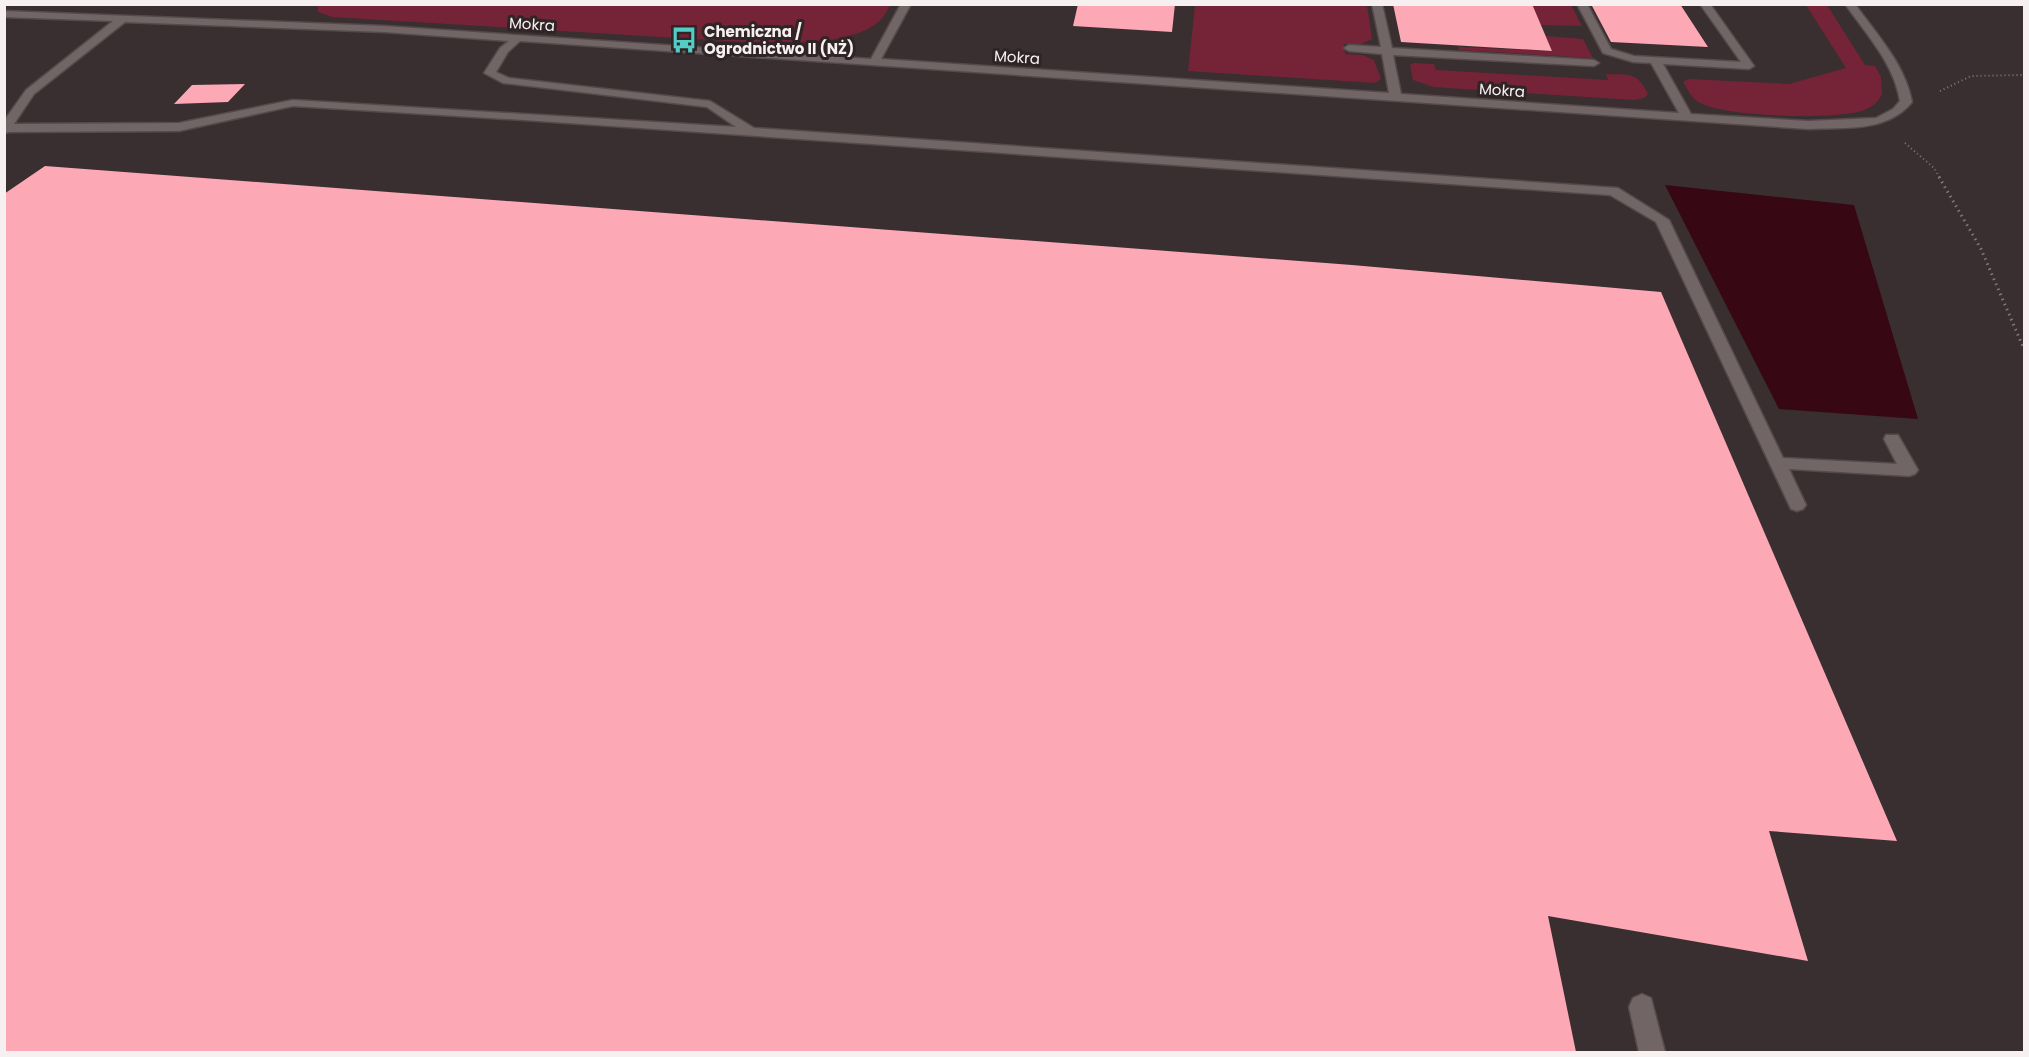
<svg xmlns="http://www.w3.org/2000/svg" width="2029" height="1057" font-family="Poppins,sans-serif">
<rect width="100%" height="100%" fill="#392e30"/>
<!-- green -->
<path fill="#752437" d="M318,5V4L890,5C888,8 886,14 883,17C866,41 804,43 777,44L332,17L318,12Z
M1367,5L1372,39L1361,44H1344L1345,54L1362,55L1374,60L1381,79L1375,83L1188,71L1195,5Z
M1532,5H1571L1582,26L1541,25Z
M1827,5L1865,65L1875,66L1881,77L1882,94C1878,103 1871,108 1862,111C1831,120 1727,117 1700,103C1691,98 1688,90 1683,82L1688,79L1789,84L1846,68L1806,5Z
M1546,36L1583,39L1593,58L1459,50L1458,47L1552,51Z
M1414,63L1434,64L1436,70L1608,80L1606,74C1628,75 1637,71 1648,94L1644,98L1634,100L1433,87L1413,80L1410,65Z"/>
<!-- water -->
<path fill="#370714" d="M1665,185L1854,205L1918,419L1779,409Z"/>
<!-- building -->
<path fill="#fda9b5" d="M1078,4H1175L1172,32L1073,26Z
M1393,4H1532L1552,51L1401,42Z
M1591,4H1680L1708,47L1611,42Z
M245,84L228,102L174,104L192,85Z
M45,166L1352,265L1661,292L1897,841L1769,831L1808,961L1548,916L1576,1052H4V194Z"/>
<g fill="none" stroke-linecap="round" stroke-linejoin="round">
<!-- minor casing -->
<g stroke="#544a4c" stroke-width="3">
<path id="minor" d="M901,4H911L881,59L1389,93L1382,54L1349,51L1344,48L1349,45L1381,47L1372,4H1382L1392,48L1594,60L1599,63L1594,66L1393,55L1401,94L1679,113L1651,63L1633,62L1603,53L1577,4H1587L1611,49L1634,56L1741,62L1700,4H1710L1754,66L1749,69L1663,64L1691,114L1808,121L1876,118L1893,109L1900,101C1894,64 1867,35 1845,4H1855C1877,35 1905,64 1912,102C1887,133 1844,127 1808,129L520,41L508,52L496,72L509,78L710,101L754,128L1618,188L1669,220L1783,458L1897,464L1884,439L1886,435H1898L1918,470L1915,474L1909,476L1789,469L1806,505L1803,509L1797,511L1791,509L1656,222L1610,195L524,120L293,106L179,131L9,132L4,133V121L26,90L113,21L4,17V11L384,26L871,59ZM125,22L384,32L509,41L500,48L484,73L503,83L707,107L736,127L293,100L179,123L14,124L34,94Z
M1642,994L1651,998L1665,1052H1639L1629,1007L1633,998Z"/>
</g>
<!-- path-far1 -->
<path stroke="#82797a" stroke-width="2" stroke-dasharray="1 3" stroke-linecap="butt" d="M1940,91L1971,76L2024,75
M1905,143L1934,168L1940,178"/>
<!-- path -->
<path stroke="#82797a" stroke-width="3" stroke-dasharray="1.5 4" stroke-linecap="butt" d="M1939,177L1981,249L2024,349"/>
<!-- minor -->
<use href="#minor" fill="#716566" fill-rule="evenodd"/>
</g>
<!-- icons -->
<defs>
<g id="bus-bare" transform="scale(2.07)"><path d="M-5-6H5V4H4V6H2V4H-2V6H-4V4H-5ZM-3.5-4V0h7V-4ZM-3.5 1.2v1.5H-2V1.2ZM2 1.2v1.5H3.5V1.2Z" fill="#54cdc7" stroke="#2f2426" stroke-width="2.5" paint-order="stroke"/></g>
</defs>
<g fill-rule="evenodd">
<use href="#bus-bare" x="684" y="40"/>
</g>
<g text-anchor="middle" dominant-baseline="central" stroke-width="6" stroke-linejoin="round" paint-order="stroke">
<!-- far-street labels -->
<g font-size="15" fill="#f7f0f1" stroke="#2f2426">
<text transform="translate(532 24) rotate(4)">Mokra</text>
<text transform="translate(1017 57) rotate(4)">Mokra</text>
<text transform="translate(1502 90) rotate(4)">Mokra</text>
</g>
<!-- far-poi labels -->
<g font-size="15" font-weight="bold" fill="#f7f0f1" stroke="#2f2426" text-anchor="start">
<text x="704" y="31">Chemiczna /<tspan x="704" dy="17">Ogrodnictwo II (NŻ)</tspan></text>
</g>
</g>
<!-- border -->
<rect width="2029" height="1057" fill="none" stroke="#f7f0f1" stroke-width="12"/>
</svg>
